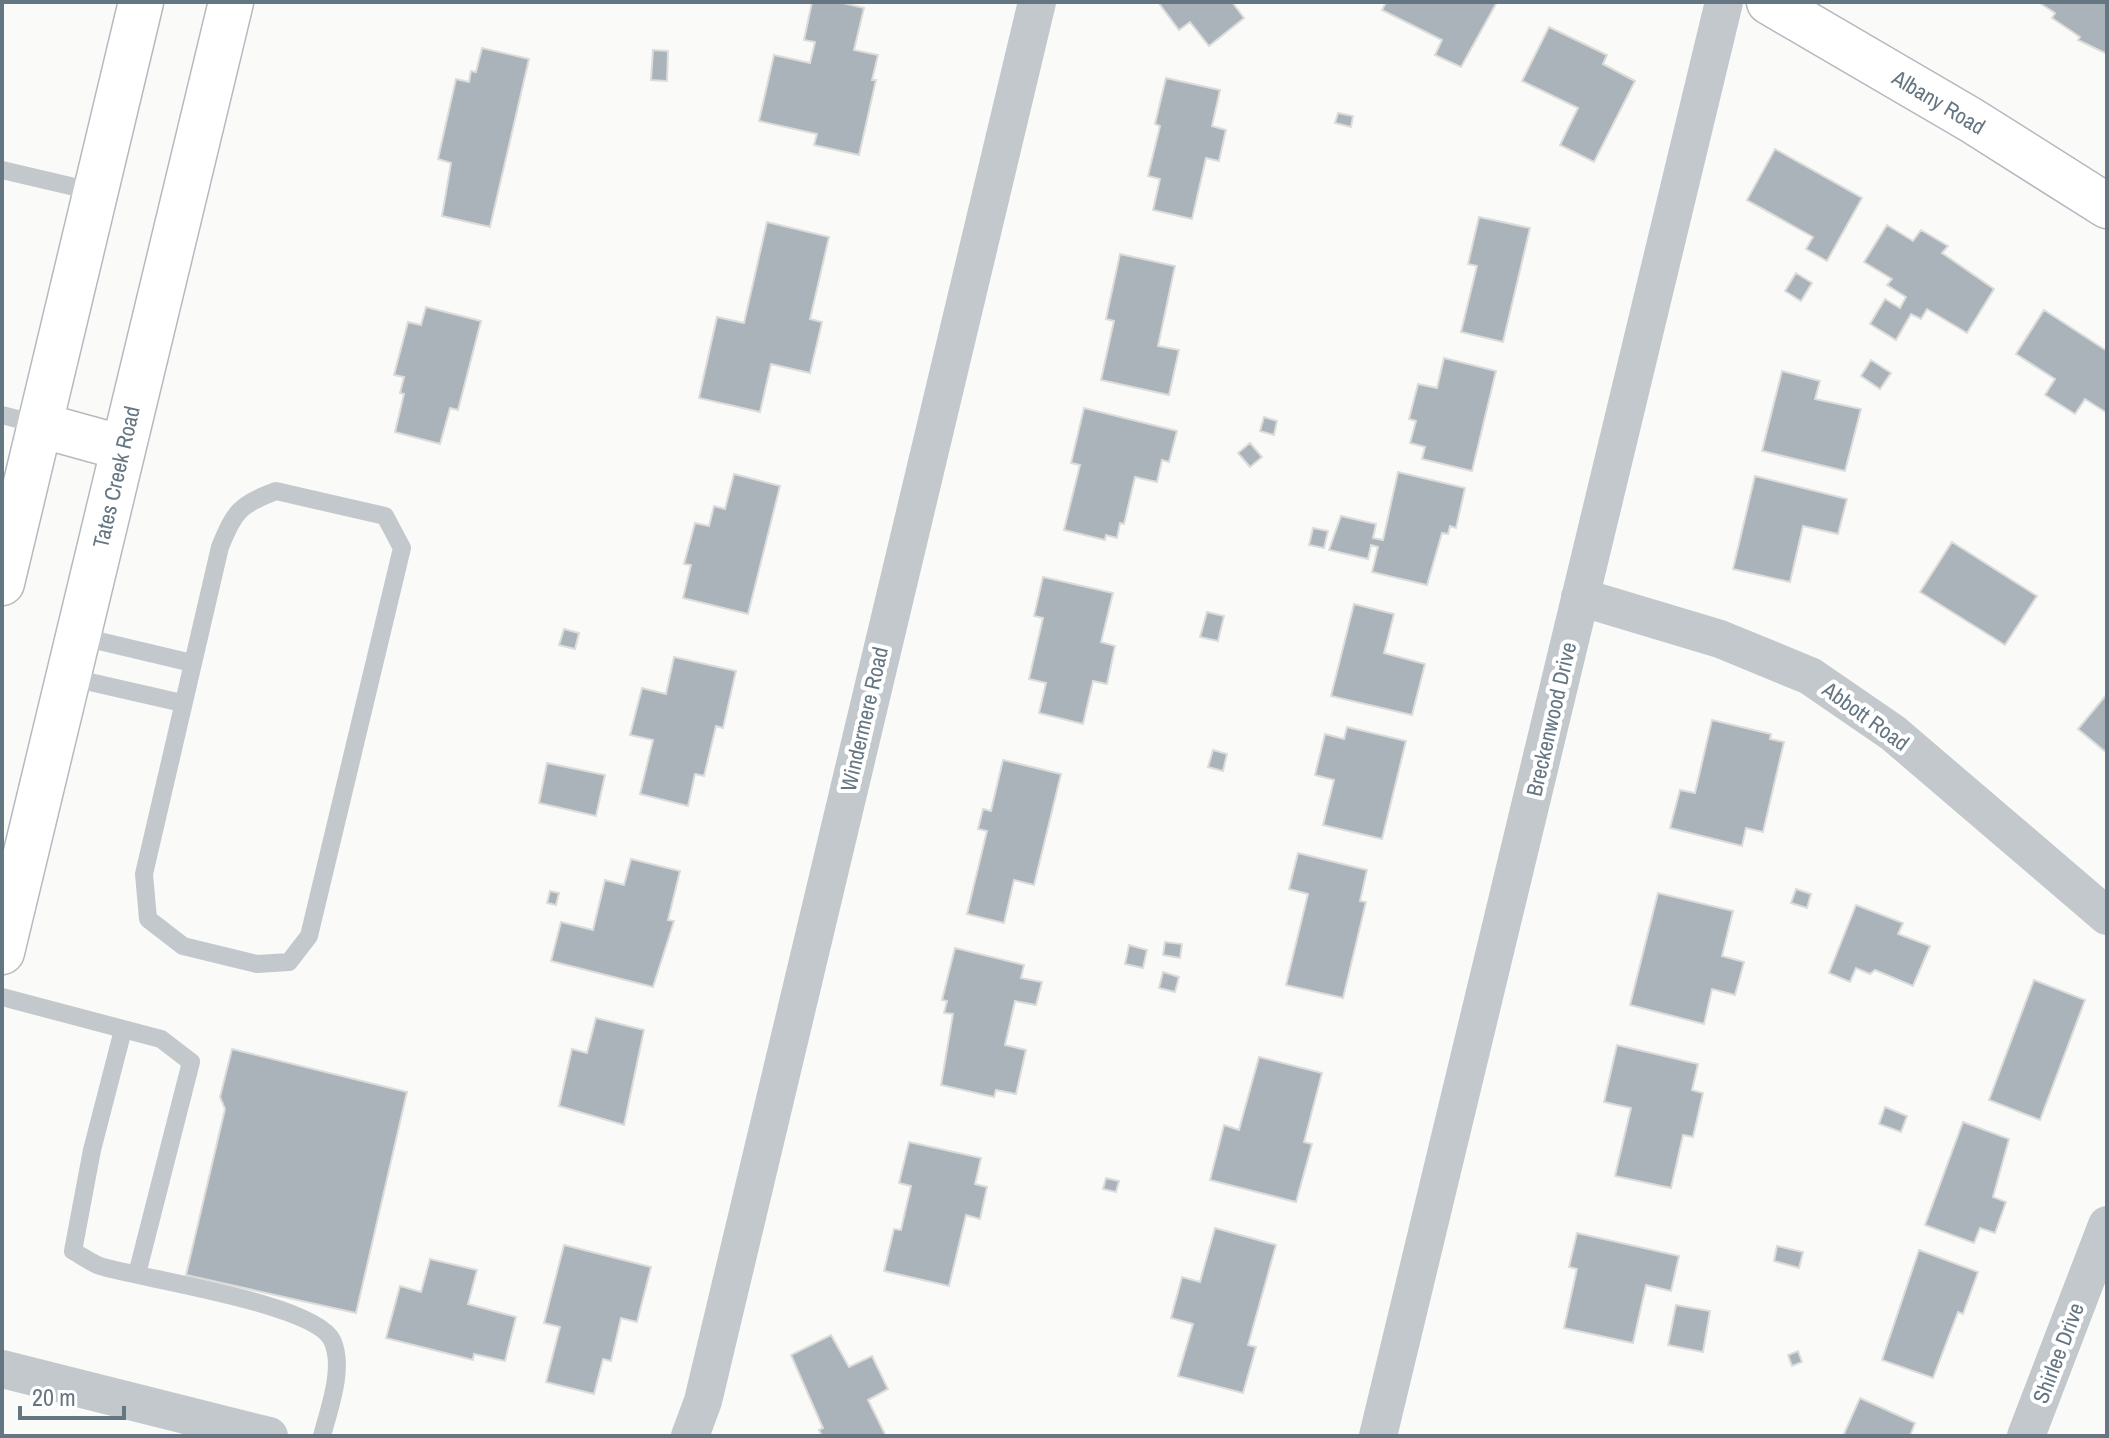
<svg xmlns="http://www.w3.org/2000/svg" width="2109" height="1438" font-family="'Archivo Narrow',sans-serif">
<rect width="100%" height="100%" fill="#fafaf8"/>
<!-- building -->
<path fill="#aab3b9" stroke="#dcdcda" stroke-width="2" d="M812,2H839L864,8L854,50L878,55L872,80H876L859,155L814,145L817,134L759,121L774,55L810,63L815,42L804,40Z
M1158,2H1232L1244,18L1209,46L1190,22L1179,30Z
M1386,2H1497L1461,67L1435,55L1442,40L1382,10Z
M2038,2H2107V54L2078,40L2080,37L2052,18L2055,13Z
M1549,27L1607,55L1603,64L1635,81L1594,162L1560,145L1578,108L1522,81Z
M482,48L529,59L490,227L442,216L451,163L438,159L456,79L469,82L471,71L476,72Z
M653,50L668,51L667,81L651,80Z
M1166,78L1220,90L1212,126L1226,130L1219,161L1206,158L1192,219L1153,210L1160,179L1148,176L1160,126L1155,124Z
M1338,113L1353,116L1351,127L1335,123Z
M1775,149L1862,198L1827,261L1806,249L1813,237L1747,200Z
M1479,217L1530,228L1503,342L1461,332L1477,266L1468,264Z
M767,222L829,237L810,319L822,322L810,373L771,364L760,412L699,398L717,317L744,323Z
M1887,225L1913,241L1921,230L1948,246L1942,253L1994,289L1967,333L1927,309L1921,319L1911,314L1896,340L1870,324L1885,299L1900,308L1906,297L1887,285L1892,279L1864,262Z
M1120,254L1175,266L1158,346L1179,350L1169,395L1101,380L1114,321L1106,319Z
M1796,273L1812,283L1801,301L1785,291Z
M426,307L481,321L458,410L450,408L440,444L395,432L404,394L400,393L404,377L394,375L408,322L421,325Z
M2044,310L2107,351V413L2085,399L2075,414L2045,395L2055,379L2016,354Z
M1444,358L1496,371L1472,471L1422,459L1425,447L1410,443L1416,421L1409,419L1418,384L1437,388Z
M1871,360L1891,373L1880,389L1861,376Z
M1782,371L1820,381L1815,399L1861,409L1845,471L1762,451Z
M1084,408L1177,431L1169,462L1162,460L1157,482L1135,477L1124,524L1120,523L1117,538L1106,535L1105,540L1064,530L1080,465L1071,463Z
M1264,417L1277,421L1274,435L1260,431Z
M1250,443L1262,457L1250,467L1238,453Z
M1398,472L1465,488L1456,528L1450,526L1448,534L1442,533L1427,585L1372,572L1378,547L1371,545L1368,559L1329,550L1341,516L1376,524L1373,538L1383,540Z
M734,474L780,486L748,614L683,598L691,565L684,564L695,523L709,526L714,506L725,509Z
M1755,476L1847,499L1838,534L1803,526L1790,582L1733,569Z
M1313,528L1328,531L1324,548L1309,545Z
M1952,542L2037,596L2005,645L1920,592Z
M1043,577L1113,593L1101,642L1115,646L1107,684L1093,681L1083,724L1039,713L1046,683L1029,679L1043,618L1034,616Z
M1354,604L1394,614L1384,653L1425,664L1412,715L1331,696Z
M1207,612L1224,616L1218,641L1200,637Z
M564,629L579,633L575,649L559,645Z
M674,657L736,671L723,728L716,726L704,776L695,774L688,806L640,794L653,740L630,735L642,688L666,694Z
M2107,694V753L2078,729Z
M1712,720L1771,734L1770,739L1784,742L1763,832L1746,828L1742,846L1670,828L1680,790L1695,793Z
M1347,727L1406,741L1382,839L1323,825L1334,780L1315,775L1325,734L1344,739Z
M1213,750L1227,754L1223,771L1208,767Z
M1003,760L1061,774L1034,885L1014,880L1004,923L967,914L987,831L978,829L983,809L991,811Z
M547,763L605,775L596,816L539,803Z
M1298,853L1367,870L1360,901L1366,902L1343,998L1286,985L1308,894L1289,889Z
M631,859L680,871L668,920L674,921L653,987L551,961L561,922L593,930L605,880L624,885Z
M1796,889L1811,894L1807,908L1791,903Z
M550,891L559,893L556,905L547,903Z
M1658,893L1733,911L1722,956L1744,962L1735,995L1712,989L1704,1024L1630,1005Z
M1856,905L1903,923L1898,934L1930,946L1913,986L1875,970L1870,974L1856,968L1850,982L1829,973Z
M1165,942L1182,944L1180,958L1163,955Z
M1129,945L1147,950L1143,968L1125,964Z
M955,948L1024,965L1021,978L1042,982L1036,1005L1015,1001L1005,1045L1026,1050L1016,1094L996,1090L994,1097L941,1085L953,1014L944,1013L947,1001L942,1000Z
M1163,972L1179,977L1175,992L1159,988Z
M2034,980L2085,1000L2040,1120L1989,1100Z
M596,1018L644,1030L624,1125L559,1106L572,1049L587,1053Z
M1617,1045L1698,1064L1692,1090L1703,1093L1693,1137L1683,1135L1671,1188L1615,1176L1631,1108L1604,1102Z
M232,1049L407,1092L356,1313L186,1275L225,1109L220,1097Z
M1259,1057L1322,1073L1304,1142L1312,1144L1296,1202L1210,1180L1224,1125L1239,1130Z
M1885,1107L1907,1116L1901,1132L1879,1124Z
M1963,1122L2009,1139L1993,1197L2006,1202L1995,1233L1980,1228L1974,1243L1925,1225Z
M909,1142L981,1158L975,1184L987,1187L980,1219L966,1215L949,1286L884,1271L894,1229L901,1230L911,1186L899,1183Z
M1106,1178L1119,1181L1116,1192L1103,1189Z
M1215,1228L1276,1245L1248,1345L1256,1347L1243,1393L1178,1376L1193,1324L1171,1318L1182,1277L1200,1282Z
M1577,1233L1679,1256L1671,1291L1646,1285L1633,1343L1564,1328L1577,1269L1569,1267Z
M564,1245L651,1267L637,1322L621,1318L611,1361L603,1359L594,1394L546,1382L560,1327L544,1323Z
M1777,1246L1803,1252L1799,1268L1774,1261Z
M1919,1250L1978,1272L1963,1314L1958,1312L1933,1378L1882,1360Z
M430,1259L477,1270L468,1304L516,1317L505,1361L474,1354L473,1360L386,1338L400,1286L421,1292Z
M1676,1305L1710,1311L1703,1352L1668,1345Z
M831,1335L849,1367L872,1356L888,1389L868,1400L886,1436H822L819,1430L823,1428L791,1355Z
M1798,1351L1802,1362L1792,1366L1788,1355Z
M1860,1398L1915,1423L1910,1436H1843Z"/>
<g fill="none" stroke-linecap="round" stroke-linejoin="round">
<!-- secondary casing -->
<g stroke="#b3babf" stroke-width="47">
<path id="secondary" d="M1769,2L1971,120L2107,206"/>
</g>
<!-- primary casing -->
<g stroke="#b5babe" stroke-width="47">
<path id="primary" d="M40,425L123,448
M2,583L141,2
M2,952L231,2"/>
</g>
<!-- lane -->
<path stroke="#c3c8cc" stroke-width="18" d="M2,170L96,192
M2,415L40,425
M276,491L385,516L402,548L309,936L289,962L257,964L183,946L148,919L144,874L220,547C235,511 239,505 276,491Z
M78,636L192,663
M68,677L182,703
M2,997L161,1039L191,1062L137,1274
M123,1030L92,1150L73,1251C82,1256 91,1263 100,1266C142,1279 314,1303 332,1340C345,1367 329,1409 322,1436"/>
<!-- street -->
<path stroke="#c3c8cc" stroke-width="38" d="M1580,597L1720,639L1810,676L1893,733L2107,916
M2,1369L269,1436
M690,1436L703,1401L1037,2
M1378,1436L1724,2
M2026,1436L2107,1225"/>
<!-- secondary -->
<use href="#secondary" stroke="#fff" stroke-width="44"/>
<!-- primary -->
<use href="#primary" stroke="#fff" stroke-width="44"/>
</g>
<g text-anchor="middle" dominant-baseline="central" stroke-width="8" stroke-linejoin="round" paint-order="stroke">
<!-- street labels -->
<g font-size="22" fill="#657683" stroke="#fff">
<text transform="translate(1939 102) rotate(31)">Albany Road</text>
<text transform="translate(116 477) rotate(-77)">Tates Creek Road</text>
<text transform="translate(1866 716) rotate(36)">Abbott Road</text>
<text transform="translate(864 719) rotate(-77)">Windermere Road</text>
<text transform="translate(1551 719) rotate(-77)">Breckenwood Drive</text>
<text transform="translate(2058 1353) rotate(-69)">Shirlee Drive</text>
</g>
</g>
<!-- border -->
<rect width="2109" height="1438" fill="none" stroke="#657683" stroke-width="8"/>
<!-- scale -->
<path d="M20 1406v12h104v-12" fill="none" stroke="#657683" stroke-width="4"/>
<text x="32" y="1406" font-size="24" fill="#657683" stroke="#ffffff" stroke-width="6" paint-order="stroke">20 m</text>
</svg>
